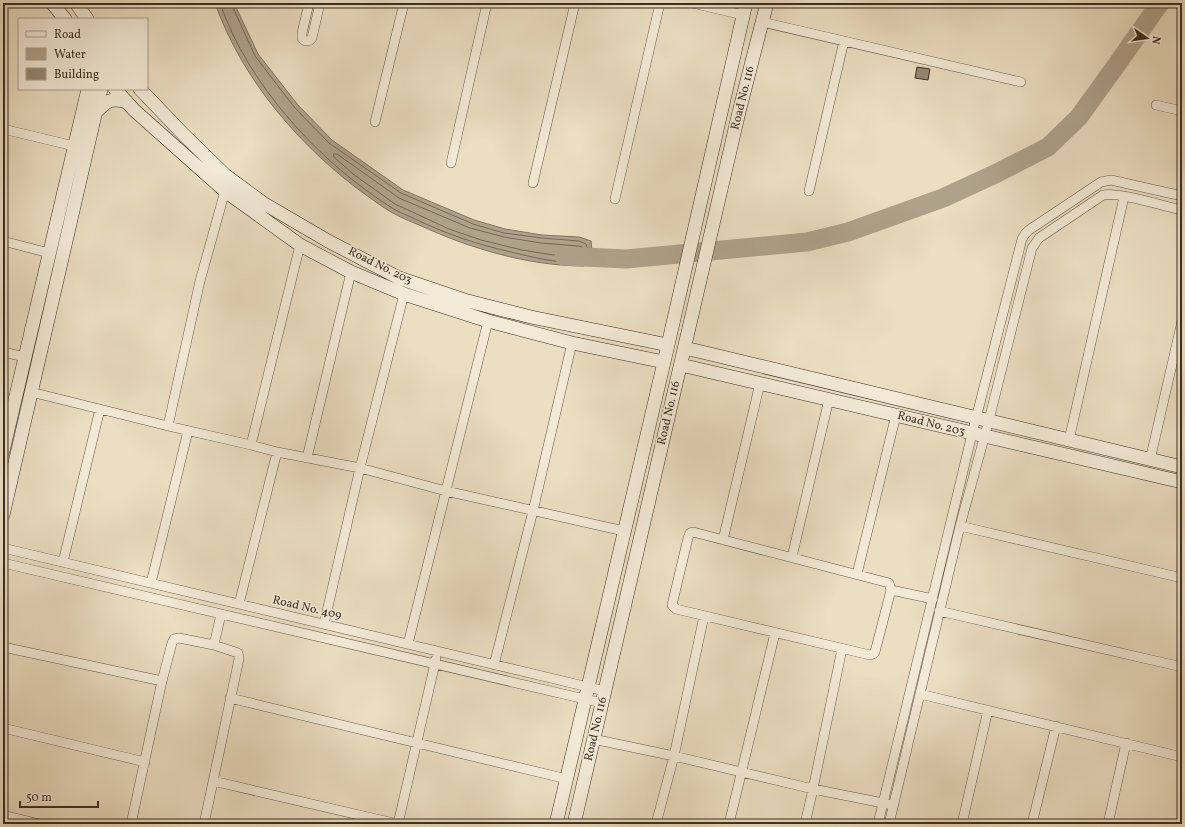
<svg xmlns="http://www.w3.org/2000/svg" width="1185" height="827" font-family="Vollkorn,serif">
<rect width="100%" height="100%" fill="#ebdec1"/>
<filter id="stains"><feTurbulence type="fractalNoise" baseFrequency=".005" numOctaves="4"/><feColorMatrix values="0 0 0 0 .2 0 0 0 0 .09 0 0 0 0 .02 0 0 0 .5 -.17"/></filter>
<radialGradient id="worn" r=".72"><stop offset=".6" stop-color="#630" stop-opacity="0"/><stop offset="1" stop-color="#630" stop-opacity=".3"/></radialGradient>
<!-- water -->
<path fill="#afa28b" stroke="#807461" d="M215,3H234L258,54L298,105L332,140L403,190L474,220L505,229L542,235L579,237L591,241L592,251L584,266C528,266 469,248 419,225C409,221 400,217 391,212C382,207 375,201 366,195C301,148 242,80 215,3Z"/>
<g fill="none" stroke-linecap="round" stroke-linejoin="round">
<!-- shore -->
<path stroke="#746856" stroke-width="1" d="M220,3C248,85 319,162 392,208C400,213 409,216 417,220C449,235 476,244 511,252C528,256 566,266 582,261L588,250L586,244L579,241L542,238L504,233L473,224L401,193L329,143L295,108L255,56L231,3
M334,154H337L399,198L470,228L504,237L541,243L578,246L582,247L583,250L578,257H566L522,250L481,240L449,229L395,204L353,174L334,157Z"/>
<!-- river -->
<path stroke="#afa28b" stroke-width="19" d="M564,256L626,259L807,242L848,232L943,198L995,174L1048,147L1079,117L1120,60L1160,3"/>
</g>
<!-- building -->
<path fill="#968a75" stroke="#3a2e22" d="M917,67L930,69L928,80L915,78Z"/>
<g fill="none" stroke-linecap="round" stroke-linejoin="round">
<!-- street casing -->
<g stroke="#665a4a" stroke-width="10">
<path id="street" d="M309,3L302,33V38L305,41H309L312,38L320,3
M692,3L743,15
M762,22L1021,82
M1156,105L1182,111
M375,122L404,3
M3,129L74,146
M451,163L487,3
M533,183L575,3
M809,191L844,41
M615,199L660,3
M3,241L49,253
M3,352L25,357
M31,392L168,426L251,445L277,452L360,468L446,491L624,531
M168,426L200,281L225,191
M1069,440L1124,197
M251,445L300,245
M307,458L351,272
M1150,460L1182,321
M960,526L1182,578
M693,532L889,583L891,590L875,652L873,654L870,655L676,609L672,605L688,538L690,533Z
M723,540L760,383
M3,548L605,691
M792,557L829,399
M63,562L100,409
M3,563L602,703
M857,574L896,415
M151,583L188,431
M891,590L933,599
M239,604L277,452
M939,611L1182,667
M324,624L360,468L404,294
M408,644L488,321
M214,645L221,614
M3,647L162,681L131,824
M494,665L533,511L572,343
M162,681L172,643L174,639L179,638L214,645L238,653L239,659L204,824
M920,694L1182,757
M230,698L567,779
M3,728L145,762
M593,739L674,756L813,789L888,804
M213,781L398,824
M3,815L40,824
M398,824L436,659
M656,824L674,756L704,616
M729,824L775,633
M805,824L813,789L842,649
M878,824L972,434L1022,239L1025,234L1029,230L1101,182L1111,180L1182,196
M889,824L960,526L989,420L1032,248L1039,238L1103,195C1121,192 1162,206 1182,210
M962,824L988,710
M1032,824L1056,726
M1108,824L1126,743"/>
</g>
<!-- secondary casing -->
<g stroke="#3a2e22" stroke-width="14">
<path id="secondary" d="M52,3L65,19
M76,3L87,19
M115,89L134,110L225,191L300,245L351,272L404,294L488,321L572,343L664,362
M140,89L184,135L225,175L263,203L328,241L399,278L464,300L531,317L668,345
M96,112C107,101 111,97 127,102
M685,348L1182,467
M681,365L1182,482
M3,451L88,89
M3,515L101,89
M556,824L668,345L746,3
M574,824L739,112L767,3"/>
</g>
<!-- street -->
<use href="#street" stroke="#f2ead7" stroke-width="9"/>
<!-- secondary -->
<use href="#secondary" stroke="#f2ead7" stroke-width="13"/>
</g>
<g text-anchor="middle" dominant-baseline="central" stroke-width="3" stroke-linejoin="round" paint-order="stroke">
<!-- street labels -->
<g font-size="12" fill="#3a2e22" stroke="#f2ead7">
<text transform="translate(743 98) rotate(-76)">Road No. 116</text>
<text transform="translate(380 266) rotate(26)">Road No. 203</text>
<text transform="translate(669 413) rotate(-77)">Road No. 116</text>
<text transform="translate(931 424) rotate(14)">Road No. 203</text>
<text transform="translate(307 608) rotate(13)">Road No. 409</text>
<text transform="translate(596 729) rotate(-77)">Road No. 116</text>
</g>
</g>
<!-- margin -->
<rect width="1185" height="827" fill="none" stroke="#ebdec1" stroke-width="16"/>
<rect x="4" y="4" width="1177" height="819" fill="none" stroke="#3a2e22" stroke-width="2"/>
<rect x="8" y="8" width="1169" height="811" fill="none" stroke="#3a2e22"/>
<!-- legend -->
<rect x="18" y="18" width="130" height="72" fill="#f2ead7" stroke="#a89f8f"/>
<rect x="26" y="31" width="20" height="6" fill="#f2ead7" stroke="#a89f8f"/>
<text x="54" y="38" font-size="12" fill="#3a2e22">Road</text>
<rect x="26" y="48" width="20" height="12" fill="#afa28b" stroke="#a89f8f"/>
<text x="54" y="58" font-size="12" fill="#3a2e22">Water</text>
<rect x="26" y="68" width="20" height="12" fill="#968a75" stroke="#a89f8f"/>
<text x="54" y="78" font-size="12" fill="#3a2e22">Building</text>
<!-- north arrow -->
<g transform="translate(1147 38) rotate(103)" stroke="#f2ead7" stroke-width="3" paint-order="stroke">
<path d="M0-3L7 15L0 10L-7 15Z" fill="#3a2e22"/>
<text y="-6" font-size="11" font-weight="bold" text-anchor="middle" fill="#3a2e22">N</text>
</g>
<!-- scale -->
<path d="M20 801v6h78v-6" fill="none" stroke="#3a2e22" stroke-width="2"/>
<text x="26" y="801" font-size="12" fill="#3a2e22" stroke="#f2ead7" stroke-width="3" paint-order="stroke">50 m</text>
<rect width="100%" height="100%" filter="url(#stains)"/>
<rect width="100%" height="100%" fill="url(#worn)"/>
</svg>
